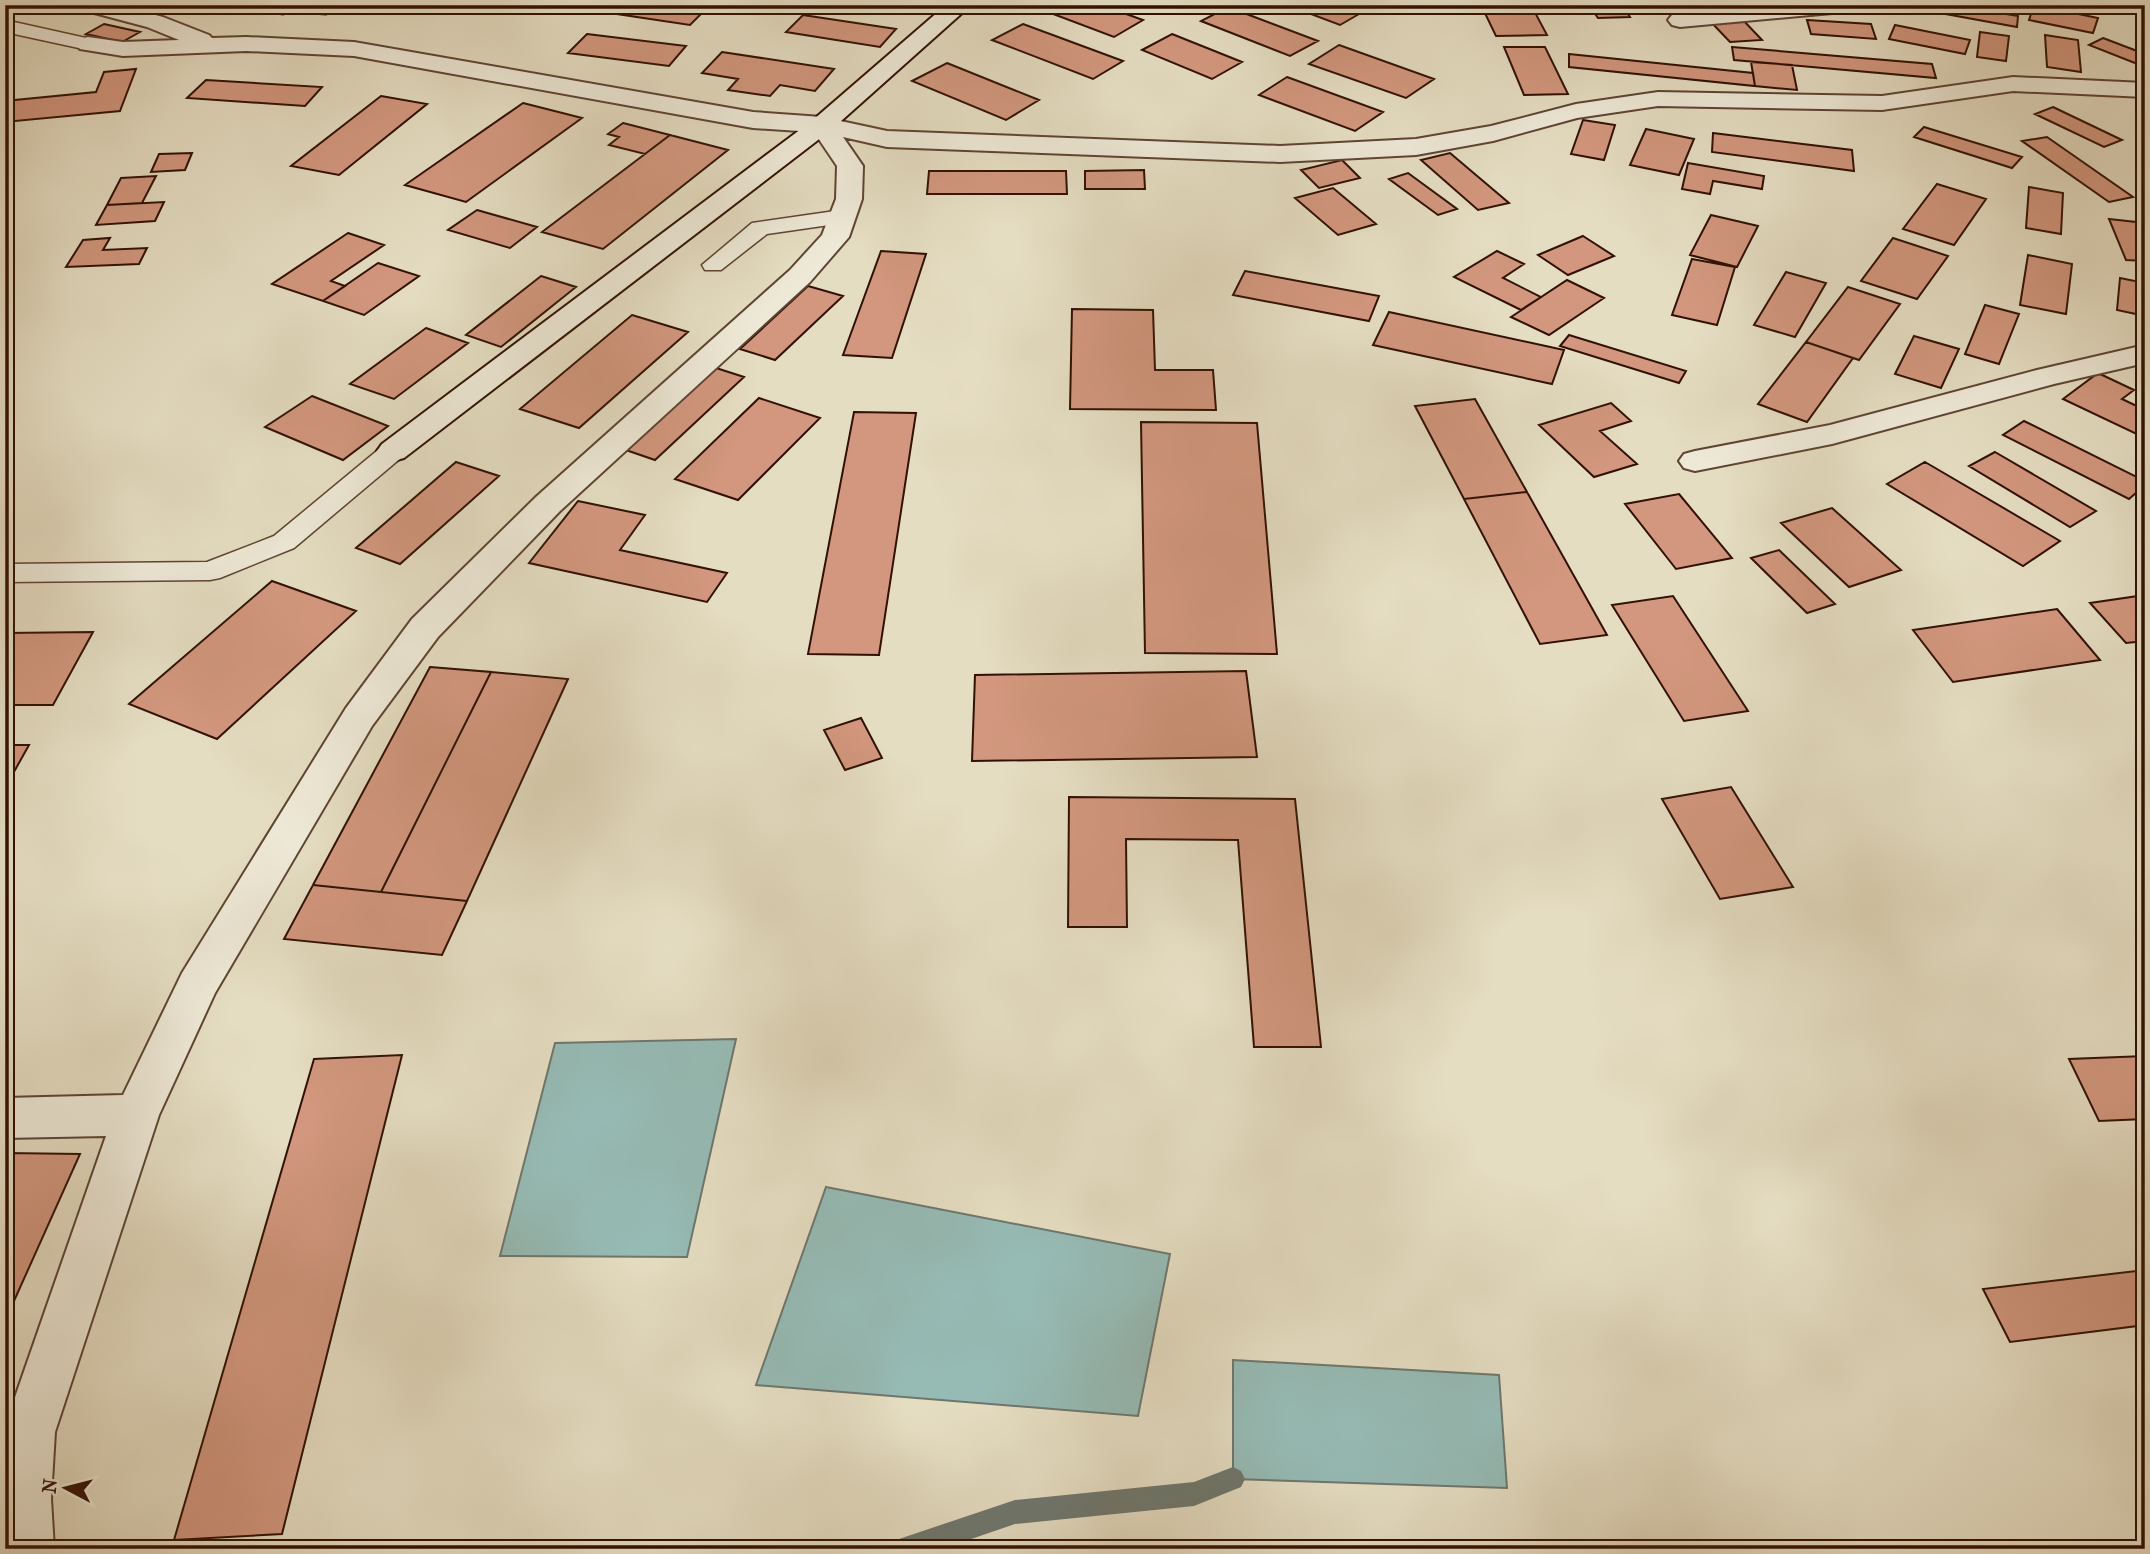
<svg xmlns="http://www.w3.org/2000/svg" width="2150" height="1554" font-family="'IM FELL French Canon',serif">
<rect width="100%" height="100%" fill="#e5ddc2"/>
<filter id="stains"><feTurbulence type="fractalNoise" baseFrequency=".00286" numOctaves="4"/><feColorMatrix values="0 0 0 0 .2 0 0 0 0 .09 0 0 0 0 .02 0 0 0 .5 -.17"/></filter>
<radialGradient id="worn" r=".72"><stop offset=".6" stop-color="#630" stop-opacity="0"/><stop offset="1" stop-color="#630" stop-opacity=".3"/></radialGradient>
<!-- water -->
<path fill="#96bbb5" stroke="#6e776e" stroke-width="2" d="M248,5H337L326,15L289,10L283,15Z
M736,1039L687,1257L500,1256L555,1043Z
M826,1187L1170,1254L1138,1416L756,1385Z
M1233,1360L1499,1375L1507,1488L1233,1479Z"/>
<g fill="none" stroke-linecap="round" stroke-linejoin="round">
<!-- stream -->
<path fill="#6e776e" fill-rule="evenodd" d="M1233,1467L1241,1471L1245,1479L1241,1487L1194,1506L1015,1524L942,1549H893L896,1540L905,1537L1015,1500L1194,1482Z"/>
</g>
<!-- building -->
<path fill="#d2977e" stroke="#311103" stroke-width="2" d="M627,5H683L706,9L690,25L617,14Z
M1101,5L1143,20L1114,37L1032,6Z
M1287,5H1354L1366,10L1340,25Z
M1481,5H1531L1547,35L1496,36Z
M1589,5H1622L1630,17L1598,18Z
M1896,5H1952L2018,16L2017,27Z
M2034,5L2098,18L2093,33L2029,20Z
M1228,7L1318,41L1290,56L1201,21Z
M803,15L896,29L880,47L786,32Z
M1742,19L1762,40L1730,42L1710,21Z
M1807,20L1871,24L1876,39L1811,34Z
M104,24L140,32L122,42L86,34Z
M1023,24L1123,61L1093,79L992,40Z
M1895,25L1970,40L1965,54L1889,39Z
M1980,32L2009,36L2006,61L1977,57Z
M587,34L686,46L669,66L568,53Z
M1172,34L1242,62L1212,79L1142,50Z
M2045,35L2078,40L2081,72L2047,67Z
M2103,38L2145,54V67L2089,45Z
M1339,45L1434,79L1406,98L1309,64Z
M1504,47H1545L1568,94L1524,95Z
M1732,47L1932,64L1936,78L1734,60Z
M722,52L834,69L815,91L780,85L770,96L728,90L738,79L702,73Z
M1569,54L1753,73L1755,86L1569,67Z
M1751,62L1792,65L1797,90L1755,86Z
M947,63L1039,100L1006,120L912,81Z
M136,69L120,111L5,122V101L96,92L104,72Z
M1287,77L1383,112L1355,131L1259,95Z
M206,80L322,87L305,106L187,98Z
M381,96L427,104L339,175L291,166Z
M523,103L582,118L466,202L405,185Z
M2053,107L2122,140L2104,147L2035,114Z
M1583,120L1615,125L1604,160L1571,154Z
M623,123L670,135L645,154L609,145L619,137L608,134Z
M1924,127L2022,157L2012,168L1914,137Z
M1646,129L1694,139L1679,175L1630,165Z
M1713,133L1852,150L1854,171L1712,152Z
M670,135L728,150L603,249L542,232Z
M2047,137L2133,197L2109,202L2022,141Z
M192,153L185,170L151,172L159,154Z
M1450,153L1509,203L1478,210L1421,160Z
M1342,160L1360,178L1319,188L1301,170Z
M1688,163L1764,176L1762,189L1713,181L1710,194L1682,189Z
M1144,170L1145,189H1085V171Z
M929,171H1066L1067,194H927Z
M1408,173L1457,209L1438,215L1389,179Z
M156,176L142,203L107,205L121,178Z
M1937,184L1986,199L1954,245L1903,229Z
M2029,187L2063,193L2061,234L2026,228Z
M1333,188L1376,224L1338,235L1295,198Z
M164,202L155,221L96,225L107,205Z
M477,210L537,227L510,248L448,230Z
M1711,215L1758,226L1737,267L1690,255Z
M2109,219L2145,223V261L2126,260Z
M348,233L384,245L331,281L345,286L323,301L272,284Z
M1583,236L1614,256L1568,275L1538,255Z
M110,238L103,250L147,248L139,264L66,267L83,240Z
M1893,238L1948,256L1917,299L1861,281Z
M881,251L926,254L892,358L843,355Z
M1497,251L1524,264L1503,278L1541,297L1521,310L1454,277Z
M2028,255L2072,264L2066,314L2020,305Z
M1692,259L1735,267L1717,325L1672,315Z
M378,263L419,276L364,315L323,301Z
M1245,271L1379,296L1369,321L1233,295Z
M1786,272L1826,283L1795,337L1754,325Z
M541,276L576,287L501,347L466,335Z
M2120,278L2145,283V316L2117,310Z
M1567,280L1604,298L1549,335L1511,317Z
M808,286L843,296L775,360L740,349Z
M1848,287L1900,304L1859,360L1806,342Z
M1985,305L2019,314L1999,364L1965,354Z
M1072,309L1153,310L1155,370H1213L1216,410L1070,409Z
M1389,312L1564,350L1552,384L1373,345Z
M632,315L688,332L579,428L520,409Z
M426,328L468,343L394,399L350,384Z
M1569,335L1686,371L1679,383L1560,346Z
M1914,336L1959,349L1941,388L1895,374Z
M1806,342L1853,358L1807,422L1758,404Z
M713,367L744,377L655,460L623,449Z
M2098,373L2134,390L2122,399L2145,410V438L2063,399Z
M312,396L388,426L343,460L265,427Z
M759,398L820,418L738,500L675,479Z
M1475,399L1527,492L1464,499L1415,406Z
M1611,403L1631,421L1600,431L1637,464L1594,477L1539,425Z
M854,412L916,413L879,655L808,654Z
M2024,421L2145,481V485L2129,499L2003,435Z
M1141,422L1257,423L1277,654L1145,653Z
M1995,452L2096,511L2070,527L1969,466Z
M456,462L499,476L400,564L356,548Z
M1925,462L2060,541L2023,566L1887,484Z
M1527,492L1607,635L1540,644L1464,499Z
M1679,494L1732,558L1676,569L1625,504Z
M578,501L645,515L620,550L727,573L707,602L529,563Z
M1832,508L1901,570L1849,587L1781,523Z
M1779,550L1835,604L1807,613L1751,558Z
M272,581L356,611L217,739L129,704Z
M2145,595V641L2126,643L2090,603Z
M1673,596L1748,711L1684,721L1612,605Z
M2057,609L2100,660L1953,682L1913,630Z
M93,632L53,705H5V633Z
M430,667L491,672L381,892L313,885Z
M1246,671L1257,757L972,761L975,675Z
M491,672L568,679L467,901L381,892Z
M861,718L882,758L845,770L824,730Z
M5,745H29L10,779H5Z
M1731,787L1793,887L1720,899L1662,799Z
M1069,797L1295,799L1321,1047H1254L1238,840L1126,839L1127,927H1068Z
M313,885L381,892L467,901L442,955L284,939Z
M402,1055L282,1534L174,1540L314,1059Z
M2145,1056V1119L2099,1121L2069,1059Z
M5,1153L80,1154L5,1321Z
M2145,1270V1325L2010,1342L1983,1289Z"/>
<g fill="none" stroke-linecap="round" stroke-linejoin="round">
<!-- lane casing -->
<g stroke="#5e4433" stroke-width="3">
<path id="lane" d="M5,20L95,40L98,44L88,50L5,32Z
M842,210L850,212L853,217L850,222L767,234L721,270H705L702,265L752,223Z
M393,443L402,445L406,451L402,457L294,548L220,578L210,580L5,582V564L207,562L274,536L384,445Z"/>
</g>
<!-- street casing -->
<g stroke="#5e4433" stroke-width="4">
<path id="street" d="M80,5H118L163,17L209,35L212,38L246,37L354,42L753,112L822,117L887,131L1280,146L1416,139L1491,126L1576,104L1658,92L1882,96L2013,77L2145,83V97L2013,91L1882,110L1658,106L1577,118L1493,141L1416,155L1280,162L887,147L843,137L863,166L862,199L849,237L810,282L560,511L438,637L372,726L215,993L159,1115L55,1432L51,1499L54,1549H5V1426L106,1136L5,1138V1098L123,1095L182,973L346,708L412,619L536,497L790,270L822,235L836,199L837,166L814,132L753,128L354,56L246,51L123,56L80,49L76,44L80,39L88,37L123,42L179,40L147,27L83,10Z
M1751,5H1854L1851,10L1843,12L1680,27L1672,25L1668,20L1672,15L1680,13Z
M2145,345V363L2054,384L1832,444L1695,471L1684,468L1679,461L1684,454L1695,451L1830,425L2037,370Z"/>
</g>
<!-- secondary casing -->
<g stroke="#311103" stroke-width="4">
<path id="secondary" d="M946,5H971L831,130L404,458L393,461L382,458L377,451L382,444L813,120Z"/>
</g>
<!-- lane -->
<use href="#lane" fill="#eee9d7" fill-rule="evenodd"/>
<!-- street -->
<use href="#street" fill="#eee9d7" fill-rule="evenodd"/>
<!-- secondary -->
<use href="#secondary" fill="#eee9d7" fill-rule="evenodd"/>
</g>
<!-- margin -->
<rect width="2150" height="1554" fill="none" stroke="#e5ddc2" stroke-width="28"/>
<rect x="7" y="7" width="2136" height="1540" fill="none" stroke="#311103" stroke-width="3.5"/>
<rect x="14" y="14" width="2122" height="1526" fill="none" stroke="#311103" stroke-width="2"/>
<!-- north arrow -->
<g transform="translate(66 1488) rotate(277)" stroke="#eee9d7" stroke-width="5" paint-order="stroke">
<path d="M0-5L12 26L0 18L-12 26Z" fill="#311103"/>
<text y="-10" font-size="19" font-weight="bold" text-anchor="middle" fill="#311103">N</text>
</g>
<rect width="100%" height="100%" filter="url(#stains)"/>
<rect width="100%" height="100%" fill="url(#worn)"/>
</svg>
